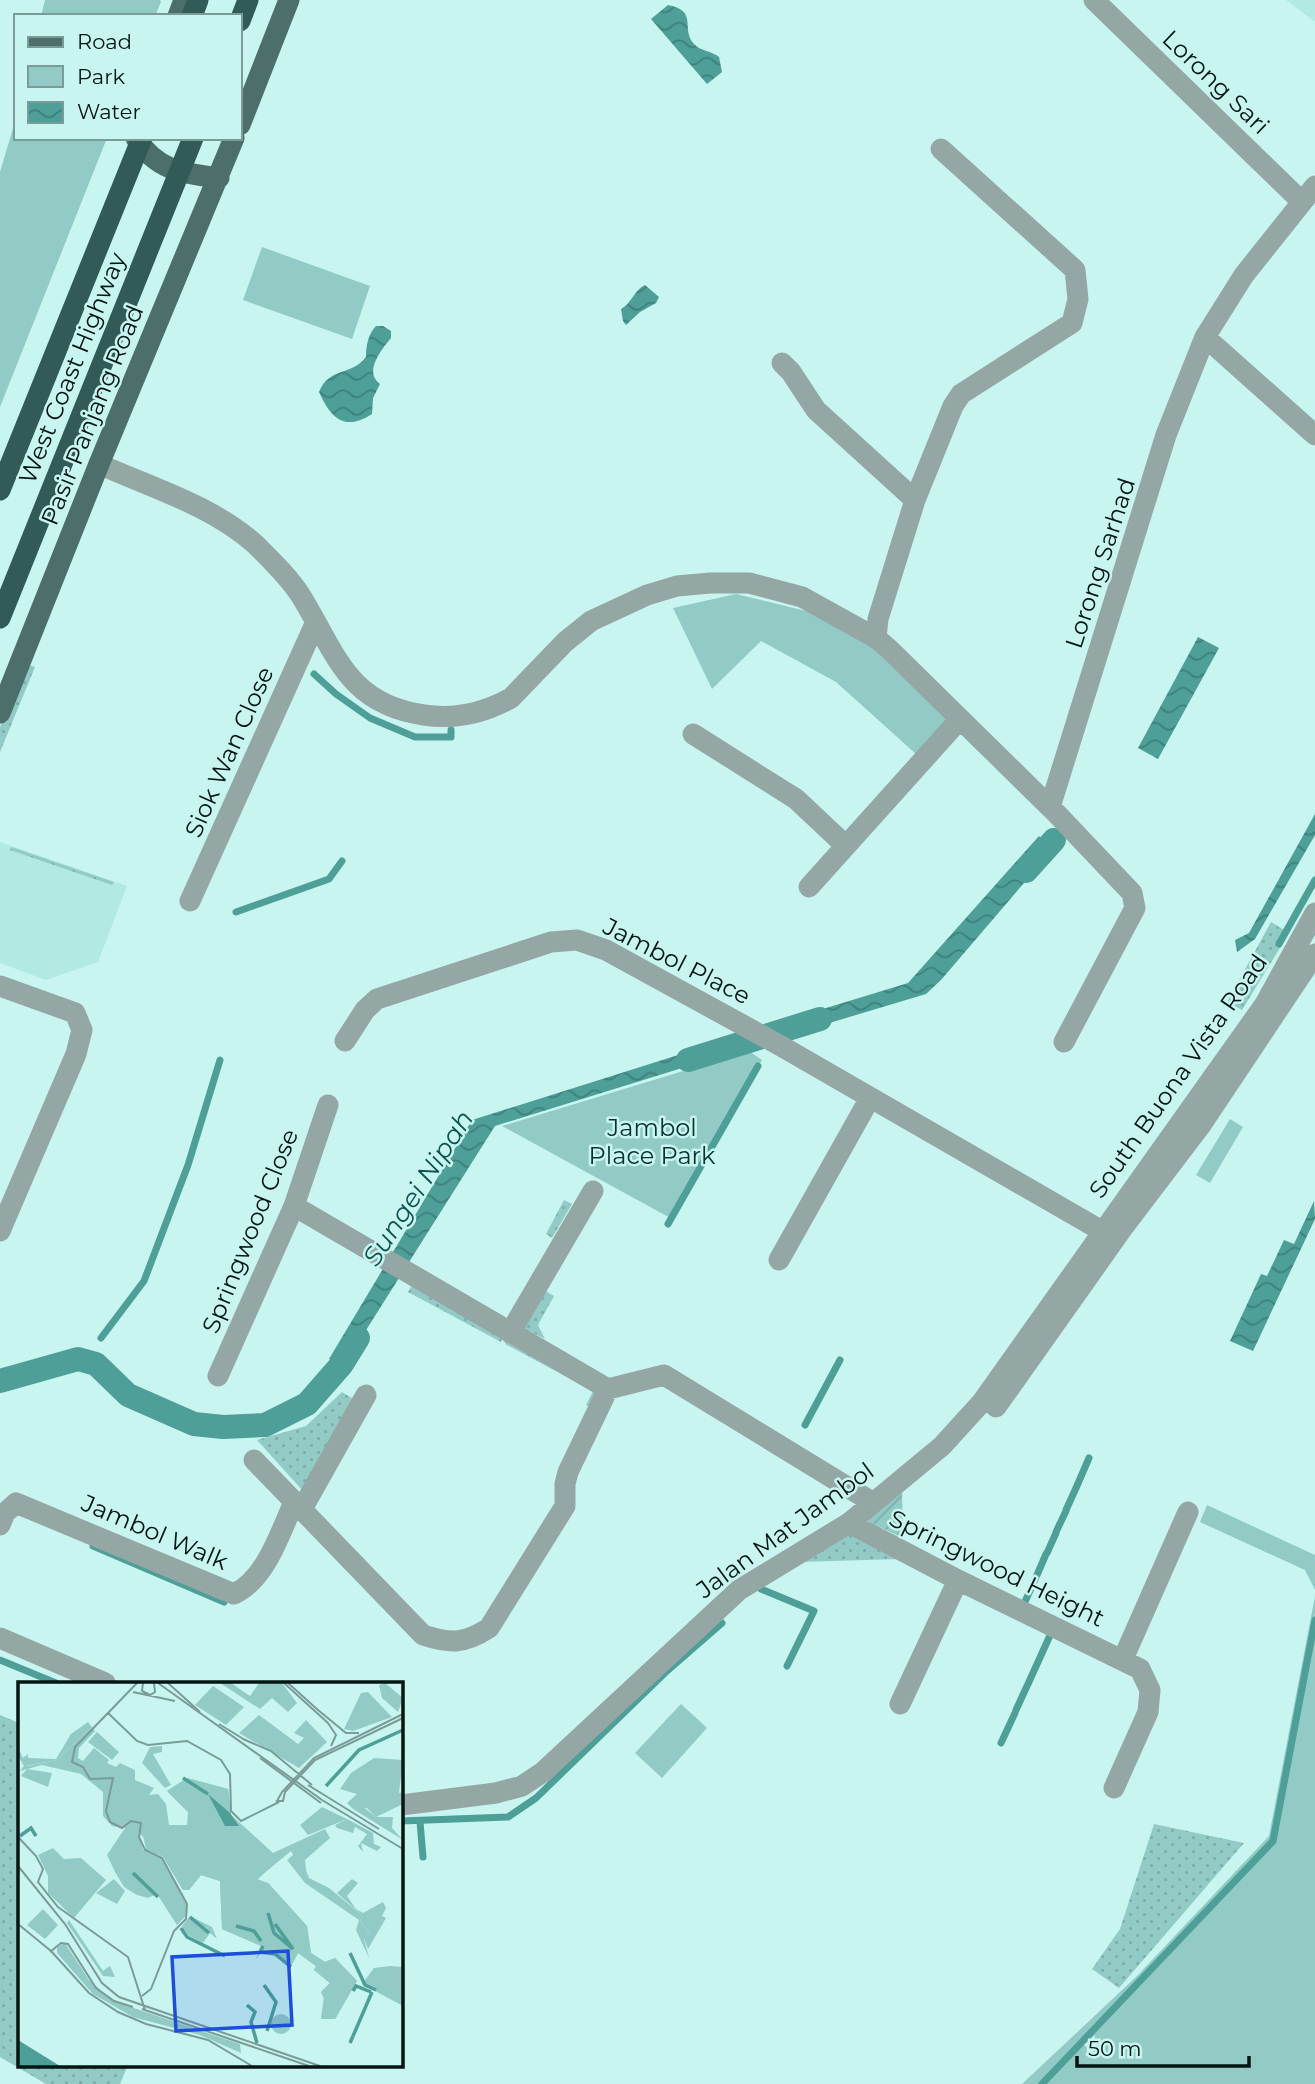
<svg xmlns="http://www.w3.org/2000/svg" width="1315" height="2084" font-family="Montserrat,sans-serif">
<defs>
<pattern id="grass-dots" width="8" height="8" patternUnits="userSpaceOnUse" patternTransform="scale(1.75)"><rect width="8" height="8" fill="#92cbc6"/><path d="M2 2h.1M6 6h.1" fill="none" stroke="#7cada9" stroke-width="1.8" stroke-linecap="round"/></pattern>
<pattern id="garden-furrows" width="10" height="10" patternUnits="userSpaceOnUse" patternTransform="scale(1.75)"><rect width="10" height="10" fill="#92cbc6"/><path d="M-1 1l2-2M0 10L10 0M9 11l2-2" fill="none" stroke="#7cada9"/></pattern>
<pattern id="water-waves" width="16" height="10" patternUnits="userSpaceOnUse" patternTransform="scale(1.75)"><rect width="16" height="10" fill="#4d9f98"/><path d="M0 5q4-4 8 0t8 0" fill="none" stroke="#3e807b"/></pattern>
</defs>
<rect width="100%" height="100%" fill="#c8f5f0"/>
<!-- built -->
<path fill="#b2e9e3" d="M1286,0H1315V22Z
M0,842L127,886L98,962L46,980L0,963Z"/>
<!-- grass -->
<path fill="url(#grass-dots)" d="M26,664L35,667L0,752V727Z
M11,847L114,882L112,885L10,850Z
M1271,922L1289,933L1242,1010L1227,1002Z
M564,1200L572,1204L552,1238L546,1234Z
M412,1285L601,1389L591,1408L586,1405L593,1391L505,1344L508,1338L503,1336L501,1342L408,1292Z
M537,1286L554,1296L538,1325L545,1339L515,1324Z
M342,1392L355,1400L303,1491L257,1440L306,1426Z
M850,1533L900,1559L800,1562Z
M0,1715L19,1723V2065H128L120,2084H46L0,2057Z
M1154,1824L1244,1843L1119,1988L1092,1969L1120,1929Z"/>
<!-- park -->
<path fill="#92cbc6" d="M45,0H160L161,2L155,16H41Z
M16,118V138H107L0,407V172Z
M262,247L370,286L352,339L243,300Z
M736,594L806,611L880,650L947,719L916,754L836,682L761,641L712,689L673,608Z
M749,1051L762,1060L674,1220L502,1126Z
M1230,1119L1243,1127L1210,1183L1196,1175Z
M1207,1505L1315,1555V1590L1305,1570L1200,1522Z
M1315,1596V2084H1022L1137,1976L1269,1836Z
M681,1704L707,1728L662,1778L635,1753Z"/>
<!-- garden -->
<path fill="url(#garden-furrows)" d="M902,1489L903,1538L865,1520Z"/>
<!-- water -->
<path fill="url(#water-waves)" d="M668,5C699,11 680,28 694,44C700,51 712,51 719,57L722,72L707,84L651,19Z
M645,285L659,297L656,303L640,312L626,325L623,321L621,309C632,303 634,290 645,285Z
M376,326H383L391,331V338C382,349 363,372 380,384L373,398L372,414C344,432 331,418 319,392C330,366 350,377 366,357C366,346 368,334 376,326Z
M1198,637L1219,648L1158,759L1138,748Z
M1315,814V835L1255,939L1237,952L1235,940L1249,933Z
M1039,836L1053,849L941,980L926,994L796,1033L777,1023L908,983Z
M713,1044L724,1055L495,1126L344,1365L329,1359L472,1120Z
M1314,1201L1315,1219L1253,1351L1230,1341L1261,1274L1267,1276L1284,1240L1294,1244Z"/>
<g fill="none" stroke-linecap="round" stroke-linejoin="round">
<!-- stream -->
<path stroke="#4d9f98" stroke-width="7" d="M314,674L336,694L370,718L415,737H451V730
M236,912L329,879L342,861
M1279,944L1315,880
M668,1224L758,1066
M101,1338L144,1281L188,1165L220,1060
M805,1425L840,1360
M1076,1488L1089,1458
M1066,1510L1076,1488
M1056,1532L1066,1511
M93,1546L224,1602
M1047,1553L1056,1533
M1037,1575L1046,1554
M761,1589L814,1611L787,1666
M1024,1604L1036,1577
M0,1660L56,1683
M1028,1684L1052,1631
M1016,1710L1027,1686
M1001,1743L1015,1713
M401,1821L508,1817L536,1798L668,1670L722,1623
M420,1822L423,1857
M1042,2084L1273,1841L1315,1620"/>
<!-- canal -->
<path stroke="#4d9f98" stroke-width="24" d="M1026,871L1054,840
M688,1060L820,1019
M0,1381L78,1359L96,1364L128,1395L194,1424L223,1427L265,1425L307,1404L342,1364L358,1338"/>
<!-- minor -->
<path stroke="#94a7a5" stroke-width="21" d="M1094,0L1301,201
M1205,337L1315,435
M782,363L791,372L816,410L915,500
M99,464C152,488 211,505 255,544C271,560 289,577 301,596C336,653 347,704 424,715C456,720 484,713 511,698L565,642L591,621L647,595L677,586L710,583H749L802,597L876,638L889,649L1056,813L1132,893L1135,908L1064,1042
M876,638L878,619L915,500L953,406L961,394L1072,323L1078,299L1075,270L941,149
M693,734L796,799L846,846
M1050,807L1166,435L1205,337L1244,275L1315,186
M809,887L960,719
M190,901L315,624
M0,986L75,1013L82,1030L76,1054L0,1231
M345,1041L365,1010L377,999L551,942L577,940L606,950L781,1046L1102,1231
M294,1206L608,1389L664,1375L872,1502
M779,1260L870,1098
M510,1333L593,1191
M218,1376L294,1206L328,1105
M996,1407L1122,1229L1201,1125L1315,954
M254,1460L423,1635C451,1644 464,1644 489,1628L565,1506V1484L568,1472L608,1389
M302,1509L366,1395
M849,1523L958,1580L1140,1669L1150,1690L1148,1712L1114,1788
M0,1525L5,1513L16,1503L234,1594C266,1579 280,1533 294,1502
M0,1638L105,1683
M1123,1659L1188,1512
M900,1704L958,1580
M401,1805L496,1793L522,1786L543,1772L739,1590L849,1523L942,1446L982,1402L1265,1004L1315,913"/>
<!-- major -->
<path stroke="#4c6f6b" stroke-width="21" d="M178,16L184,0
M240,125L289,0
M136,138C157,171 183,173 219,178
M0,713L99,464L234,138"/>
<!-- highway -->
<path stroke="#325b57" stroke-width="21" d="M192,16L198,0
M240,21L248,0"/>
<!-- highway-bridge -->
<path stroke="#325b57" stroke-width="21" d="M0,490L142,138
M0,618L193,138"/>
</g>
<g text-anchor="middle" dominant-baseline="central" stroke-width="5" stroke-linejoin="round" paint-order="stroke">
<!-- street labels -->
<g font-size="24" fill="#041513" stroke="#c8f5f0">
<text transform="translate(1216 82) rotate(44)">Lorong Sari</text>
<text transform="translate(72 368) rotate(-68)">West Coast Highway</text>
<text transform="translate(92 415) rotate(-68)">Pasir Panjang Road</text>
<text transform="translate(1100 563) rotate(-72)">Lorong Sarhad</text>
<text transform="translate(229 752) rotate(-66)">Siok Wan Close</text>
<text transform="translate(677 961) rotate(27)">Jambol Place</text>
<text transform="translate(1178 1076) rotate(-55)">South Buona Vista Road</text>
<text transform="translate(250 1231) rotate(-68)">Springwood Close</text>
<text transform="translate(785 1530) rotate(-36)">Jalan Mat Jambol</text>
<text transform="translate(155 1532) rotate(23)">Jambol Walk</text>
<text transform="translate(997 1568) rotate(26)">Springwood Height</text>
</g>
<!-- park labels -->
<g font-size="24" fill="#09322f" stroke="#c8f5f0">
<text x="652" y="1127">Jambol<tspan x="652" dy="28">Place Park</tspan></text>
</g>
<!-- water labels -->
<g font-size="26" font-style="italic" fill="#0b5450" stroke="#c8f5f0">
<text transform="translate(418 1188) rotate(-57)">Sungei Nipah</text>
</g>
</g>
<!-- overview -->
<g transform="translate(18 1682)">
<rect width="385" height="385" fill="#c8f5f0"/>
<path d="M202,1H213L232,14L241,1H264L279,21L270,30L254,16L242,27ZM195,4L226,25L208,43L177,23ZM350,10L374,35L335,49L326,47L343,11ZM241,33L280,62L286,56L276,51L288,38L309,60L281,86L221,51ZM70,40L74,45L39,78L7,84L0,74V66L5,76L10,72V76L38,77L53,52ZM79,50L101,70L94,78L70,60ZM9,87L34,91L30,105L3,94ZM344,124L358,135H375L374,146L385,158L335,127ZM304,125L329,137L290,153L282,143ZM334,197L340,201L329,214L338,227L345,231L365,220L368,226L364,234L368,236L350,267L346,256L352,252L342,238L344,233L319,211ZM25,227L40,243L27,257L9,243ZM172,234L194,245L199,257L192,251L185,261L170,253L164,244ZM51,238L85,289L92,284L97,295L85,294L49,241ZM253 342a10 10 0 1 1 20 0a10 10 0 1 1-20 0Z" fill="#92cbc6"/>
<path d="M367,1L385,16L380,30L364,16L361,3ZM74,45L77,49L61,66L60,76L65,79L76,66L91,78L89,81L98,85L102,81L117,88V98L136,106L131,113L140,112L148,122L151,143H170V130L149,109L169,96L210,107L213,133L255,171L307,147L312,156L287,178L288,188L291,196L311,206L344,233L342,238L352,252L346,257L351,276L338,248L341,238L287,201L269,178L275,173L273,169L239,197L250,201L289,244L293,271L307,280L317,276L339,299L317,337H303L306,316L303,310L312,301L296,288L298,284L280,271L272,286L257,272L243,270L238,277L243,264L204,247L202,199L183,193L171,208H165L145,175L120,150L125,168L143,176L168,220V234L159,243L139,212L130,216L119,213L106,205L97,190L89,173L107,146L94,144L85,134V110L63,92L24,83L2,89L6,84L0,73L9,84L39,78ZM144,64V70L135,72L153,103L147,106L124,81L132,65ZM356,76L385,78L381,111L385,110V122L358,135L349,126L335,127L329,121L339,112L322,107L333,91ZM329,137L355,151L356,162L363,165L359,169L343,161L345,170L340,164L349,152L337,145L335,151L319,146L317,143ZM96,197L107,209L99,222L78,211Z" fill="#92cbc6"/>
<path d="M169,96L210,107L213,133L261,177L239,198L250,201L289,244L293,271L307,280L317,276L339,299L317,337H303L306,316L303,310L312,301L296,288L298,284L280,271L272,286L257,272L243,270L238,277L243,264L204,247L202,199L183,193L171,208H165L146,175L128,168L124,148L169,143L170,130L149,109ZM35,166L46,177L63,176L88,198L56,236L30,211V194L20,173ZM47,261L71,298L95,319L222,362L223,371L182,353L115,335L75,312L39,271V265ZM372,284L385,285V324L344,302L356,286Z" fill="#92cbc6"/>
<path d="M190,112L212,131L221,144H207ZM0,358L42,384H0Z" fill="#4d9f98"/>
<path fill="none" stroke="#4d9f98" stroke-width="3.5" d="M165,96L190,112M308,104L341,68L385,48M2,154L13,146L18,154M115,191L140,215M250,231L256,251L275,267L257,242M172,235L191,251M218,244L236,249L243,259M163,246L169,255L207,274M245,264L242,270L257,272L273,285M332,271L347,303L358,308M246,303L258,320L249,349M335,309L338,304L353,310M229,323L237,330L233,340L239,361M332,361L354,310"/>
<path fill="none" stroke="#7a9b98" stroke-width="2" d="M119,1L90,31L119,59L130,63L169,59L203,78L212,92L213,129L223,139L261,120M125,1L124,9L132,13L137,10L136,1M140,1L304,118L385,167M150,1L182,30M266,1L310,41M270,1L300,28M115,10L157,19M300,28L328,51H341M90,31L57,65L54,80L65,85L72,97L95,96L88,129L92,140L104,146L113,139L123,141L121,155L127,168L144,176L169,222L168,237L156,249L133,307L124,314M385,32L296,76L264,110L259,119H265L267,110L297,78L385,36M310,41L318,53L313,64M201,42L227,58M225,57L253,69L294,103M242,76L303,121M290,103L361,147M0,155L18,174L25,187L20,200L40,225L110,275L127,328M0,184L47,242L84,301L101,315L302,384M0,242L33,269M33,269L71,311L100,330L128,342L190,358L234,384M32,270L43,261L50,262L78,306L96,319L115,325M124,327L291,384"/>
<path fill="#1d4ed8" fill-opacity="0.15" stroke="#1d4ed8" stroke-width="3.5" d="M270,269L274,343L158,349L154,275Z"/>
<rect width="385" height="385" fill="none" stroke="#041513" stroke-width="3.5"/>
</g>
<!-- legend -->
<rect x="14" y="14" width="228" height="126" fill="#c8f5f0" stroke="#7a9b98" stroke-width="2"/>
<rect x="28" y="37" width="35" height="10" fill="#4c6f6b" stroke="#7a9b98" stroke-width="2"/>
<text x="77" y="49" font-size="21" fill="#041513">Road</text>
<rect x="28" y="66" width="35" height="21" fill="#92cbc6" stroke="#7a9b98" stroke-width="2"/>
<text x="77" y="84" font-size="21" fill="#041513">Park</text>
<rect x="28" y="102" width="35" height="21" fill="url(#water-waves)" stroke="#7a9b98" stroke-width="2"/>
<text x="77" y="119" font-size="21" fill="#041513">Water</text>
<!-- scale -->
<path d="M1077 2056v10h172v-10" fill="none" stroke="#041513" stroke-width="3.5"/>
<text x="1088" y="2056" font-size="21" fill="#041513" stroke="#c8f5f0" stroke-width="5" paint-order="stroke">50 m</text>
</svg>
